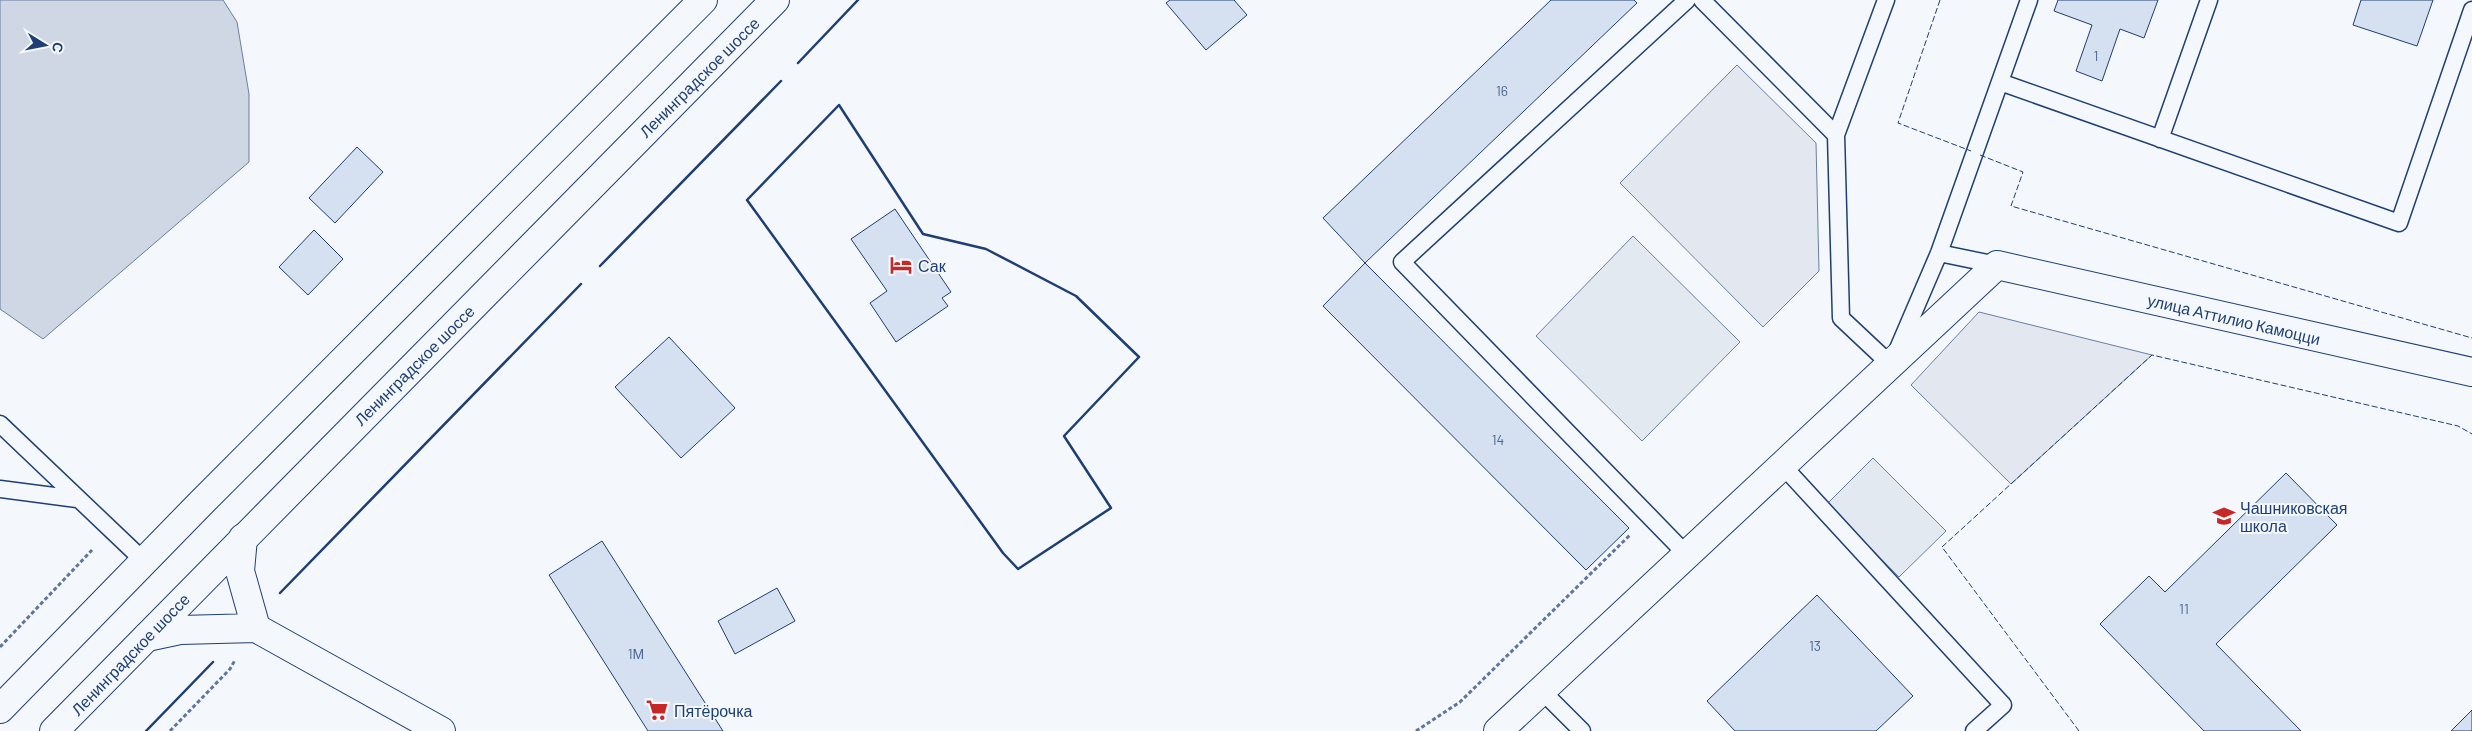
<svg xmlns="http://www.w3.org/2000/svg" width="2472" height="731" font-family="Barlow,sans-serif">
<rect width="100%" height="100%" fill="#f4f7fb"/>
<!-- green -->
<path fill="#e3e9f0" stroke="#687fa3" d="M1633,236L1740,342L1642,441L1536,336Z
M1873,458L1946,531L1899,577L1827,504Z"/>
<!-- parking -->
<path fill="#e3e8f0" stroke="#687fa3" d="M1737,65L1816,143L1819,271L1763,327L1620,183Z
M1979,312L2152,355L2011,484L1911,385Z"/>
<!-- water -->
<path fill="#cfd7e4" stroke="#687fa3" d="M0,0H223L237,22L249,94V162L43,339L0,309Z"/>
<!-- building -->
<path fill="#d5e0f0" stroke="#1d3f73" d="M1170,0H1234L1247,15L1206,50L1166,3Z
M1551,0H1634L1637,3L1365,263L1323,218Z
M2058,0H2158L2144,38L2120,29L2102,81L2076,71L2092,25L2054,11Z
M2361,0H2433L2417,46L2353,25Z
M357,147L383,172L335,223L309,198Z
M895,209L951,292L942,298L948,306L896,342L870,303L887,291L851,239Z
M314,230L343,259L308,295L279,267Z
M1365,263L1629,528L1586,570L1323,306Z
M669,337L735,408L681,458L615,387Z
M2286,473L2337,525L2216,644L2301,731H2204L2100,624L2149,576L2165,592Z
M602,541L723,731H648L549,575Z
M777,588L795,621L735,654L718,621Z
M1817,595L1913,696L1876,731H1735L1707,701Z
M2472,710V731H2451Z"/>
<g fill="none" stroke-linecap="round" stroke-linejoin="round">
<!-- service casing -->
<g stroke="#1d3f73" stroke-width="19">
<path id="service" d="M1687,0L1402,262L1687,555
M1702,0L1836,135
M1886,0L1836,135L1841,318L1891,365L1939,253L2029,0
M2000,82L2399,223L2472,10
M2160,139L2209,0
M1939,253L1997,265
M0,424L145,562
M1783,466L2003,705L1974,731
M0,489L77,499
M1542,691L1582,731"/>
</g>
<!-- minor casing -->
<g stroke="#1d3f73" stroke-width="30">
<path id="minor" d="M243,538L240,571L256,628
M147,637L180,630L256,628L441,731
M1498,731L1997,265L2472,372"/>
</g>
<!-- trunk casing -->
<g stroke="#1d3f73" stroke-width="30">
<path id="trunk" d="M0,709L201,503L703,0
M54,731L775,0"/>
</g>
<!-- path -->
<path stroke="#5e769c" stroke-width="3" stroke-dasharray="4 2.5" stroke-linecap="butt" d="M0,647L92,550
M170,731L230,669L235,660
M1416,731L1460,702L1631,534"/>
<!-- service -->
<use href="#service" stroke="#f4f7fb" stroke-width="16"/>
<!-- minor -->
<use href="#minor" stroke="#f4f7fb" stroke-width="28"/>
<!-- trunk -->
<use href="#trunk" stroke="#f4f7fb" stroke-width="28"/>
<!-- fence -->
<path stroke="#1d3f73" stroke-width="1" stroke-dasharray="6 2.5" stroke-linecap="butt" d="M1940,0L1898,123L1971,151
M1980,155L2023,172L2011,206L2472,338
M2079,731L1942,547L2152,355L2458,426L2472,434"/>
<!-- wall -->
<path stroke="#1d3f73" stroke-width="2.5" d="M798,63L858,0
M839,105L923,234L986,249L1076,296L1139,357L1064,436L1111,508L1018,569L1003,553L747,200Z
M600,266L781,81
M280,593L581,284
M146,731L213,662"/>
</g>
<!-- icons -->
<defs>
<g id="hotel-bare" transform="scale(1.725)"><path d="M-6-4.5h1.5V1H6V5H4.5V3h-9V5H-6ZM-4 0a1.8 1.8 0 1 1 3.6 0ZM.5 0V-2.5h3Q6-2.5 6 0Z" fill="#c62828" stroke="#f4f7fb" stroke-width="2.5" paint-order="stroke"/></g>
<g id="school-bare" transform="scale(1.725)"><path d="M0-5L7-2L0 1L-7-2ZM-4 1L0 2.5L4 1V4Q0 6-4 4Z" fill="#c62828" stroke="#f4f7fb" stroke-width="2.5" paint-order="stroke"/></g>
<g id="supermarket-bare" transform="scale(1.725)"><path d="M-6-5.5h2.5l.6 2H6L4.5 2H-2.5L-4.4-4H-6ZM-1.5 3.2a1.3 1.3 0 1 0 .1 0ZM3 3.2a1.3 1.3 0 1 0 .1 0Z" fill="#c62828" stroke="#f4f7fb" stroke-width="2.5" paint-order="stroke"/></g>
</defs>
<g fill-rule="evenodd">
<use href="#hotel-bare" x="901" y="265"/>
<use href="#school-bare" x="2224" y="516"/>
<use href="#supermarket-bare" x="657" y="710"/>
</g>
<g text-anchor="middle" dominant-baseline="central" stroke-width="4" stroke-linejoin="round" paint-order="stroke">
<!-- number labels -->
<g font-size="14" fill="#4b6792">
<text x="2096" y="55">1</text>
<text x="1502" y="90">16</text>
<text x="1498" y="439">14</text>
<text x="2184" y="608">11</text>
<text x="1815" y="645">13</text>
<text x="636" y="653">1М</text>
</g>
<!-- street labels -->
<g font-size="16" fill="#1d3f73" stroke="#f4f7fb">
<text transform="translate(699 77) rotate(-45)">Ленинградское шоссе</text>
<text transform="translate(2234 319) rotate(13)">улица Аттилио Камоцци</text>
<text transform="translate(414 365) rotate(-45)">Ленинградское шоссе</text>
<text transform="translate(130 654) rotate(-46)">Ленинградское шоссе</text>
</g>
<!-- poi labels -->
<g font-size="16" fill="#1d3f73" stroke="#f4f7fb" text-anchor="start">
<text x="918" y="265">Сак</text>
<text x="2240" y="507">Чашниковская<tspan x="2240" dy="18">школа</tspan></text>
<text x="674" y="710">Пятёрочка</text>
</g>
</g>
<!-- north arrow -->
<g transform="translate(45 45) rotate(100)" stroke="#f4f7fb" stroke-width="4" paint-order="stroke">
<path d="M0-4L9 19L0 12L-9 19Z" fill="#1d3f73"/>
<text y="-8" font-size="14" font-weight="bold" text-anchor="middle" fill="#1d3f73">С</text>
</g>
</svg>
